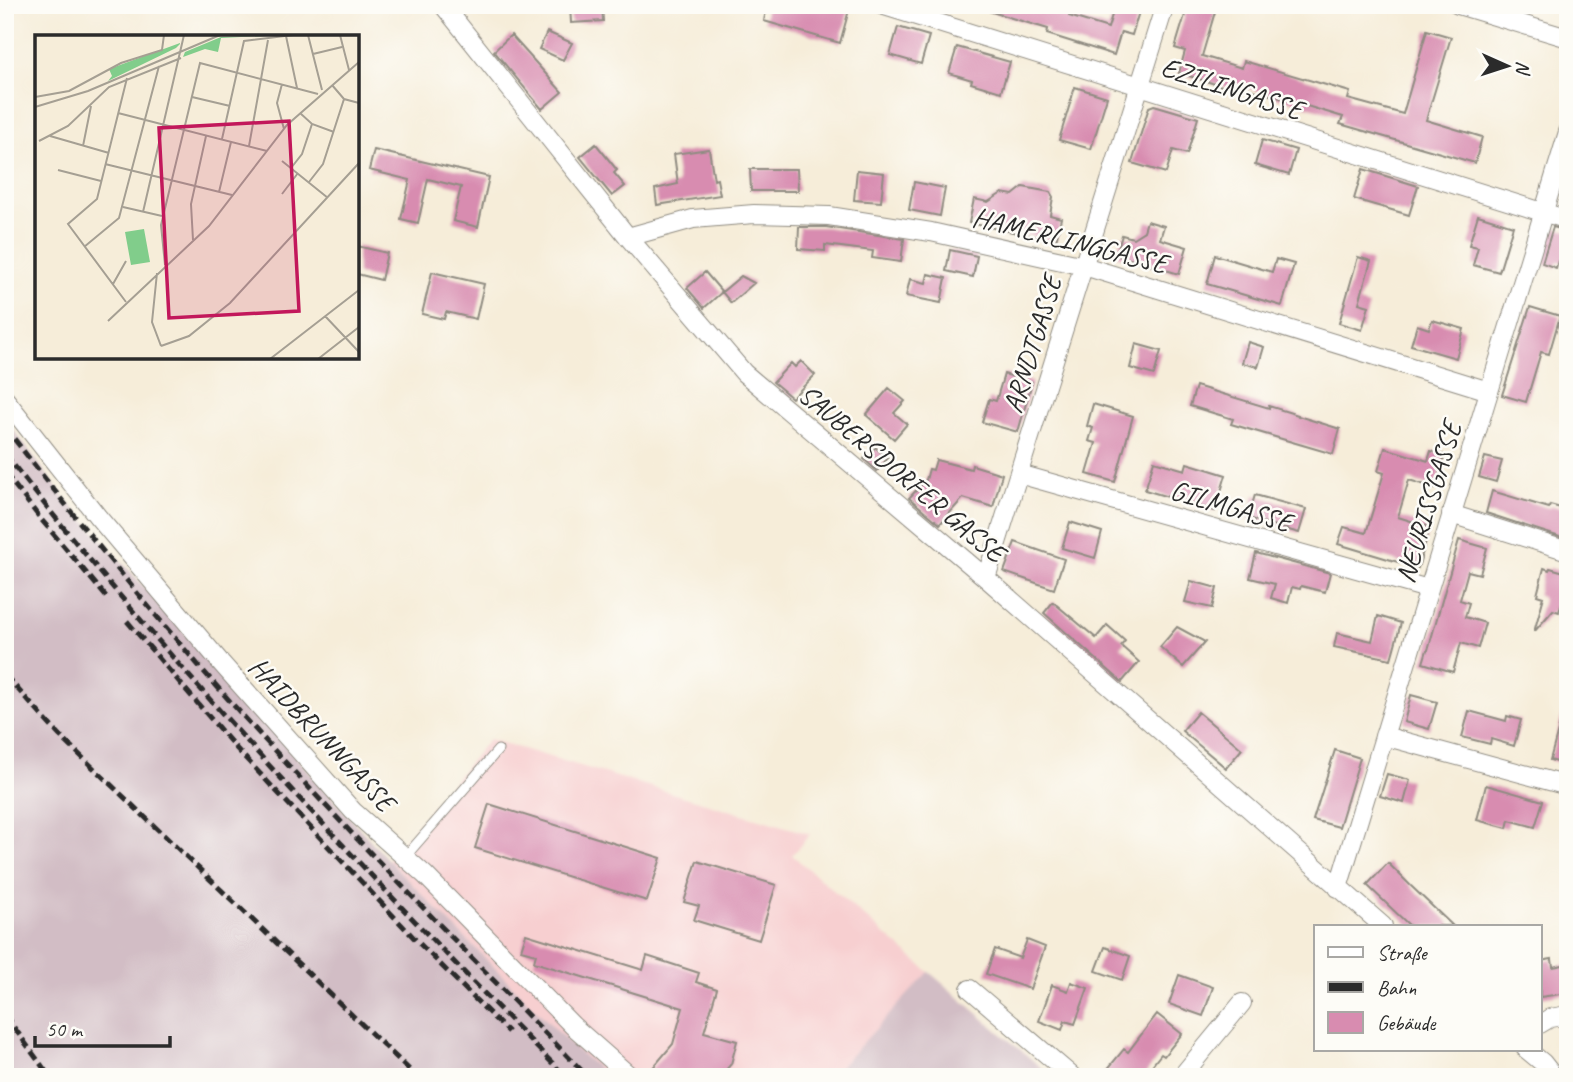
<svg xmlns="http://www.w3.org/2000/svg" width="1573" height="1082" font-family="Caveat,sans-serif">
<rect width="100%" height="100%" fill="#fdfcf7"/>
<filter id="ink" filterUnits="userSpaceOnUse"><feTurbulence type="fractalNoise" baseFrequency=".0143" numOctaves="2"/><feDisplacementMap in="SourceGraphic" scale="14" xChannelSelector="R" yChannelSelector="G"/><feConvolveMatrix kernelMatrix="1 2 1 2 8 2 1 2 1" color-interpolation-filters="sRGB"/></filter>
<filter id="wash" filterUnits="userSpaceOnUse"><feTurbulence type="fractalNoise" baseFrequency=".00686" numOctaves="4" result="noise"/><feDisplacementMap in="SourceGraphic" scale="28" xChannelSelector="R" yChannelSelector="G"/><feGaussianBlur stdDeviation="1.57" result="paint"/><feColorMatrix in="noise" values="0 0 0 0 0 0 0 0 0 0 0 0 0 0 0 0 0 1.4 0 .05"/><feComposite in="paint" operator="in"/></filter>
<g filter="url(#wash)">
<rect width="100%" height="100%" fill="#f6edd9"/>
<!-- built -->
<path fill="#f7cfd0" d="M489,739L810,834L792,855L1052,1077H608L571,1045L388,860Z"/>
<!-- industrial -->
<path fill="#d2bdc5" d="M5,418L64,497L388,860L571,1045L608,1077H5Z
M929,972L1052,1077H831Z"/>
<g id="blocks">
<!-- building -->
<path fill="#d88cb0" d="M570,5H602L603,21L571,23Z
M767,5H833L849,10L840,43L764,21Z
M983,5H1072L1069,16L1108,28L1115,5H1141L1132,35L1121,32L1114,55L1047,34L1048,29L982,9Z
M1188,5H1217L1202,56L1242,68L1244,61L1350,92L1348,99L1403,114L1427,30L1451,37L1426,120L1482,137L1475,163L1340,124L1343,117L1237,85L1235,90L1179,73L1185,51L1175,48Z
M898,27L929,36L921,64L890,55Z
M547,32L572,43L563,60L539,49Z
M511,35L562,92L542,109L494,51Z
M957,47L1010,62L1001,92L971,83L972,80L949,73Z
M1075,87L1107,97L1091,149L1059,140Z
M1154,105L1198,118L1187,154L1173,150L1166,173L1132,163L1149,107Z
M1262,140L1296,150L1289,175L1255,165Z
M596,144L617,170L614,173L625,186L612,196L580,157Z
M709,149L714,180L717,179L720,195L657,205L655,189L678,184L674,154Z
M374,150L489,177L478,227L453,221L461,187L428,179L418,223L401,219L410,180L369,170Z
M750,169H797L798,191H751Z
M1363,169L1418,186L1409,215L1354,199Z
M857,170L884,173L881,202L854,200Z
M914,182L945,188L940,216L909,210Z
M1023,187L1050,192L1053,197L1050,215L1061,218L1056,241L969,223L974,199L988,202L1002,193L1013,195Z
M1478,215L1513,226L1499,272L1473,265L1478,247L1469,245Z
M1147,221L1164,226L1160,239L1187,247L1179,274L1116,255L1122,235L1133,238L1144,231Z
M799,227H826L904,239L901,262L872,258L873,251L825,245V251L798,249Z
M1553,227L1568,231V264L1558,261L1556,268L1542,263Z
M357,246L387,253L381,280L357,274Z
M950,250L977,256L973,277L946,271Z
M1215,255L1272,272L1276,259L1294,264L1282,306L1207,284Z
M1358,257L1371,261L1359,303L1369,306L1362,330L1339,323Z
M432,272L484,284L476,319L446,312L444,319L422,314Z
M705,272L722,292L704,308L687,288Z
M928,274L946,278L941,303L906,296L910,279L926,283Z
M741,276L754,283L731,303L722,292Z
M1530,307L1560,316L1549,354L1541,352L1526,402L1502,395Z
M1432,320L1464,329L1456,358L1411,345L1417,325L1429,329Z
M1248,342L1264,347L1258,367L1242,363Z
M1136,344L1161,351L1154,375L1130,368Z
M801,361L815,375L792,398L773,382L791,363L795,367Z
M1004,374L1032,382L1018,432L982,422L989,399L996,401Z
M1196,386L1269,408V406L1298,415V416L1340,429L1333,454L1231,424L1233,419L1190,406Z
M889,388L905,401L894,413L907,424L894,439L866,415Z
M1093,404L1133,416L1115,482L1087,474L1096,443L1089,441L1093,428L1087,426Z
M875,447L888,458L877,471L864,459Z
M1385,448L1428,461L1431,451L1445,455L1435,488L1409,480L1398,517L1430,527L1418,568L1338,544L1344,527L1366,533L1384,473L1378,471Z
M1485,457L1502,461L1496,482L1479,477Z
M936,460L971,469L972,465L1002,474L993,507L963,498L940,524L909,498L926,480L929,469L933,470Z
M1154,461L1185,470L1187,463L1226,475L1215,511L1145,490Z
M1492,491L1549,508L1550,505L1568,510V522L1563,538L1486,513Z
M1255,495L1306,509L1299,533L1248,518Z
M1070,522L1102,532L1095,558L1062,548Z
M1459,540L1487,548L1480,574L1468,571L1460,600L1469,603L1465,617L1485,623L1478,648L1461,643L1453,672L1423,663L1427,650H1428Z
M1015,542L1064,559L1054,589L1004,572Z
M1256,553L1330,573L1325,592L1301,586L1300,589L1292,587L1288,603L1271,598L1275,584L1250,578Z
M1544,568L1549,570L1550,568L1568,573V607L1561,605L1559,612L1553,610L1534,632L1543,600H1542L1543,597L1537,595Z
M1191,581L1217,588L1212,608L1185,602Z
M1053,602L1096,638L1107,625L1125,641L1121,646L1139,662L1122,682L1044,613Z
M1378,616L1401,623L1391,659L1334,647L1337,633L1372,641Z
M1177,627L1205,642L1183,667L1160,647Z
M1411,695L1437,702L1429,729L1404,722Z
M1469,711L1506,721L1507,716L1521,720L1514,746L1491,739L1490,744L1462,737Z
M1198,712L1242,749L1226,768L1182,731Z
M1563,712H1568V765L1550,760Z
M1335,750L1360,758L1339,827L1313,820Z
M1387,774L1410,780L1404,803L1380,796Z
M1486,785L1543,801L1535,827L1509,820L1507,828L1477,820Z
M489,804L661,858L647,901L475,848Z
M697,861L776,885L759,940L694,920L699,906L684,902Z
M1388,863L1411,886L1453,926H1410L1367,885Z
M526,934L643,970L647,956L699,973L696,982L717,989L704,1032L737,1041L731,1064L720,1077H645L673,1044L683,1008L534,962L536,954L521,950Z
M1027,940L1045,947L1030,989L986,974L995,949L1020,958Z
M1105,947L1130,956L1122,980L1096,971Z
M1552,959L1553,967L1568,964V993L1540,997V961Z
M1179,975L1213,987L1203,1016L1169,1004Z
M1071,982L1088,988L1075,1024L1065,1021L1062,1030L1039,1021L1052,985L1068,991Z
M1157,1014L1182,1034L1164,1056L1161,1054L1143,1077H1101L1124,1049L1128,1052Z"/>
</g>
</g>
<g filter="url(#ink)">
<use href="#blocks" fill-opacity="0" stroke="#908c82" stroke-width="2"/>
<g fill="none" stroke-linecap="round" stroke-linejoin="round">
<!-- lane casing -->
<g stroke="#908c82" stroke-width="11">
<path id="lane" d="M405,857L498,750"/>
</g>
<!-- street casing -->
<g stroke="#908c82" stroke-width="20">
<path id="street" d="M443,5L628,237L744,373L986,578L1383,926
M881,5L1568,220
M1458,5L1568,38
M628,237L693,219L754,214L829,216L931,232L1084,266L1489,391
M5,399L98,517L222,664L353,811L425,875L573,1026L631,1077
M1019,474L1428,589
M1451,514L1568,551
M986,578L1165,5
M1384,736L1568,786
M1338,888L1568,132
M970,989L1073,1077
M1540,1024L1550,1018L1568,1015
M1526,1049L1543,1063L1554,1077
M1181,1077L1242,1003"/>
</g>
<!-- lane -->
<use href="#lane" stroke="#fff" stroke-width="9"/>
<!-- street -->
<use href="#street" stroke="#fff" stroke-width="18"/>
<!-- rail -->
<path stroke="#2b2b2b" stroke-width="5" stroke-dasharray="10 5" stroke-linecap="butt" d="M5,427C85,531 167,632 255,729C363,848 476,962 588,1077
M5,454C177,675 370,877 566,1077
M5,473L40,518L109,600
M127,621L235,747L416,940L508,1032
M5,675L60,736L417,1077
M5,1015L50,1077"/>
</g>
</g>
<g text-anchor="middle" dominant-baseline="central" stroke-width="5" stroke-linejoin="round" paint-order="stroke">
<!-- street labels -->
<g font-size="28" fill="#2b2b2b" stroke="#fdfcf7">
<text transform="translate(1232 88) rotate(18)">EZILINGASSE</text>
<text transform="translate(1070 240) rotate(14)">HAMERLINGGASSE</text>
<text transform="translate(1032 344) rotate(-73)">ARNDTGASSE</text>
<text transform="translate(902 473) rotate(40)">SAUBERSDORFER GASSE</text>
<text transform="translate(1428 502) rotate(-73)">NEURISSGASSE</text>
<text transform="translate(1231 506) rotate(16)">GILMGASSE</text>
<text transform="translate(322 734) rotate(47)">HAIDBRUNNGASSE</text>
</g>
</g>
<!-- overview -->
<g transform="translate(35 35)">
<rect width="324" height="324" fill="#f6edd9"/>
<path d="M250,0L186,3L183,17L170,14L148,22L150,17L186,2ZM145,8V9L141,13L73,46L77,41L74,34ZM109,194L115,227L96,230L90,197Z" fill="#81cd8b"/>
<path fill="none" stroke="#a59f93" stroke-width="2" d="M273,0L287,55M305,0L314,35M251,1L262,53M278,19L307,12M247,49L242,68L249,94M297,50L309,64L324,68M0,62L34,56L86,28L127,15L129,0M157,62L195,71M0,72L53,56L185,0M83,78L232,116M265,78L277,89L299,97M15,101L74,118M187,104L209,6L258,0M4,106L33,91L74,52L146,23M48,111L56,71M214,111L233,5M247,126L293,163M70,129L197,160M256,133L267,119L277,89M23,135L66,146M274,147L288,129L309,64M184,157L196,107M247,159L263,138M88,172L127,181M108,177L149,0M158,205L156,169L171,101M49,212L84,183L124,31M130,230L126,190L165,28L283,59M122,238L117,287L126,311M78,249L91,226M91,267L33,189L62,164L92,43M290,281L324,317M73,286L174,191L252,90L324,27M126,311L154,301L195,268L324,128M235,324L324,255M283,324L324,292"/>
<path fill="#c2185b" fill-opacity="0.15" stroke="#c2185b" stroke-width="3.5" d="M254,86L264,276L134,283L124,93Z"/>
<rect width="324" height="324" fill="none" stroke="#2b2b2b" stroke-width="3.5"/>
</g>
<!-- margin -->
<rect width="1573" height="1082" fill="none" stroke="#fdfcf7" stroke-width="28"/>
<!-- legend -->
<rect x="1314" y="925" width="228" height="126" fill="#fdfcf7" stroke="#a9a8a5" stroke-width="2"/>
<rect x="1328" y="947" width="35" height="10" fill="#ffffff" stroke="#a9a8a5" stroke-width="2"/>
<text x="1377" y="960" font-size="21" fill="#2b2b2b">Straße</text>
<rect x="1328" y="982" width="35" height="10" fill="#2b2b2b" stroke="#a9a8a5" stroke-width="2"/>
<text x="1377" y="995" font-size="21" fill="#2b2b2b">Bahn</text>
<rect x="1328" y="1012" width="35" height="21" fill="#d88cb0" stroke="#a9a8a5" stroke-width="2"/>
<text x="1377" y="1030" font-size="21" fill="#2b2b2b">Gebäude</text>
<!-- north arrow -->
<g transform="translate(1507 66) rotate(93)" stroke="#fdfcf7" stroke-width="5" paint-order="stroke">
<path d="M0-5L12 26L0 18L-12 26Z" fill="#2b2b2b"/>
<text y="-10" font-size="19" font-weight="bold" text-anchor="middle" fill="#2b2b2b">N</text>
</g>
<!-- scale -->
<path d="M35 1036v10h135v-10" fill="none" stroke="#2b2b2b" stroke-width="3.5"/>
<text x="46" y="1036" font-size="21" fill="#2b2b2b" stroke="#fdfcf7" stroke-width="5" paint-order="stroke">50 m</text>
</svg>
